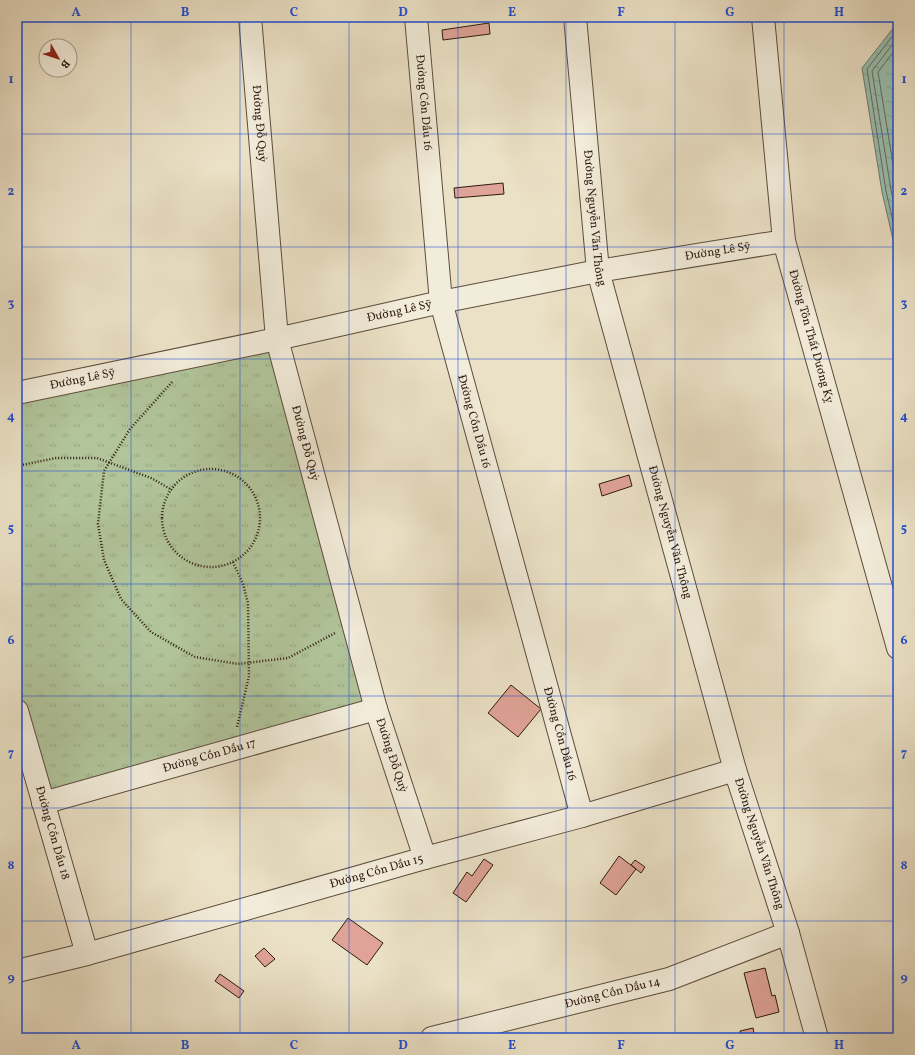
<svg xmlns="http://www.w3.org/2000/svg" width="915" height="1055" font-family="Vollkorn,serif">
<defs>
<pattern id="park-tufts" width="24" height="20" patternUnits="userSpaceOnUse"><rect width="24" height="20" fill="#b1c49a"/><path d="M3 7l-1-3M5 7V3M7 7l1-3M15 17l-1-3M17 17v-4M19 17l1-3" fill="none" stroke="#99a884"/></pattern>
<pattern id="water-ripples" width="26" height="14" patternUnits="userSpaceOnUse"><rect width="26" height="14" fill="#99beaf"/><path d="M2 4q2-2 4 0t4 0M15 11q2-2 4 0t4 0" fill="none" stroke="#84a395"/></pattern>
</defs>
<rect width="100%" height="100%" fill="#ebe1c6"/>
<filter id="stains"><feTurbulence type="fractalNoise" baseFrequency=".005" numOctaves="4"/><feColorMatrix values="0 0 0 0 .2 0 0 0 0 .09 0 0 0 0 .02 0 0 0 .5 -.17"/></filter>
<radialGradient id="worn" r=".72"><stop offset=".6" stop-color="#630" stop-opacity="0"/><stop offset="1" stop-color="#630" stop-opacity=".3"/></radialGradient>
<!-- park -->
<path fill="url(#park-tufts)" stroke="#706f54" d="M277,339L376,709L43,803L17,711V393Z"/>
<!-- water -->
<path fill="url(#water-ripples)" stroke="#6e7c6f" d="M898,22V261L882,192L862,68Z"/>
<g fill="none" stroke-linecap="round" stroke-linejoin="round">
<!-- shore -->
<path stroke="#646c5f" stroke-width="1" d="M898,29L867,69L886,191L898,243
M898,37L872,71L891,190L898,221
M898,46L878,72L898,195"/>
</g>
<!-- building -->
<path fill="#dfa397" stroke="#2e1a0f" d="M489,23L490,34L443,40L442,30Z
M503,183L504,194L455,198L454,188Z
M629,475L632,486L602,496L599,484Z
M511,685L541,709L518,737L488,713Z
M619,856L636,869L616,895L600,883Z
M484,859L493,865L466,902L453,893L467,872L472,876Z
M635,860L645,867L641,873L631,865Z
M348,918L383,943L367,965L332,940Z
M264,948L275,959L265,967L255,956Z
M765,968L772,996L775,995L779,1012L756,1018L744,973Z
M220,974L244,991L239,998L215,981Z
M753,1028L755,1038H742L740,1031Z"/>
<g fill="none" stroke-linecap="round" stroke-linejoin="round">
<!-- minor casing -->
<g stroke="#5d4c3d" stroke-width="24">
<g id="minor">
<path id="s1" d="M250,17L277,339L376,709L425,858"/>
<path id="s2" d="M416,17L441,302L582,816"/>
<path id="s3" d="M575,17L598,271L735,770L788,933L817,1038"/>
<path id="s4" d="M763,17L784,241L898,648"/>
<path id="s5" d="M17,393L277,339L441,302L598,271L784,241"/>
<path id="s6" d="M17,711L87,954"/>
<path id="s7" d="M43,803L376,709"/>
<path id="s8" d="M17,971L87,954L425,858L582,816L735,770"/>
<path id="s9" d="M432,1038L669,979L788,933"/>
</g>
</g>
<!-- path -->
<path stroke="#2e1a0f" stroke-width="2.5" stroke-dasharray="1 2" stroke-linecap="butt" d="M172,382L130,429L104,471L98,524L104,560L121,599L151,632L195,657L238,664L288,658L335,633
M17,466L56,458H97L151,478L172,490
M162 518a49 49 0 1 1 98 0a49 49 0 1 1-98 0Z
M233,562L243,584L248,603L249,676L237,727"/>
<!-- minor -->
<use href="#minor" stroke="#f2ecda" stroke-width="22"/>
</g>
<!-- grid -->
<path fill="none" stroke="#1d4ed8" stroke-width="1" stroke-opacity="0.55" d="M131,17V1038M240,17V1038M349,17V1038M458,17V1038M566,17V1038M675,17V1038M784,17V1038M17,134H898M17,247H898M17,359H898M17,471H898M17,584H898M17,696H898M17,808H898M17,921H898"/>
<g text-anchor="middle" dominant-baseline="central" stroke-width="3" stroke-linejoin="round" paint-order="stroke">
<!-- street labels -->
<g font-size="12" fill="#2e1a0f" stroke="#f2ecda">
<text stroke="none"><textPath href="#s2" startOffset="86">Đường Cồn Dầu 16</textPath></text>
<text stroke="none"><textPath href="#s1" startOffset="107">Đường Đỗ Quỳ</textPath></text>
<text stroke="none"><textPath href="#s3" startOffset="202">Đường Nguyễn Văn Thông</textPath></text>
<text stroke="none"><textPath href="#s5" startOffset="715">Đường Lê Sỹ</textPath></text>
<text stroke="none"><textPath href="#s5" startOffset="391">Đường Lê Sỹ</textPath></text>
<text stroke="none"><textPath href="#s4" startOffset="324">Đường Tôn Thất Dương Kỵ</textPath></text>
<text stroke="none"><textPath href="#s5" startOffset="67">Đường Lê Sỹ</textPath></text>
<text stroke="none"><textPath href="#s2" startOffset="410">Đường Cồn Dầu 16</textPath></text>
<text stroke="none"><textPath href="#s1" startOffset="431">Đường Đỗ Quỳ</textPath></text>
<text stroke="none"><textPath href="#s3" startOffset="526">Đường Nguyễn Văn Thông</textPath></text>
<text stroke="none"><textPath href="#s2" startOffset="734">Đường Cồn Dầu 16</textPath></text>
<text stroke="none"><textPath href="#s7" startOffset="173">Đường Cồn Dầu 17</textPath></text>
<text stroke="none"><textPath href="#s1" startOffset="755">Đường Đỗ Quỳ</textPath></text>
<text stroke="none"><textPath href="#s6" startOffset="127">Đường Cồn Dầu 18</textPath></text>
<text stroke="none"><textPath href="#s3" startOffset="850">Đường Nguyễn Văn Thông</textPath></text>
<text stroke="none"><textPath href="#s8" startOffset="373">Đường Cồn Dầu 15</textPath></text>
<text stroke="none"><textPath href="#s9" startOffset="186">Đường Cồn Dầu 14</textPath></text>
</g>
</g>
<!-- margin -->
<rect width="915" height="1055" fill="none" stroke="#ebe1c6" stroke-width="44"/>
<!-- north arrow -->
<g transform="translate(58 58) rotate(129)"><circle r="19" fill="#f2ecda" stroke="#a49889"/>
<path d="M0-3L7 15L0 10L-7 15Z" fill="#8f2418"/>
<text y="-6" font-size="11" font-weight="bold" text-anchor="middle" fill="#2e1a0f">B</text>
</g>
<rect x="22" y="22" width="871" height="1011" fill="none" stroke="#1d4ed8" stroke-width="1.5"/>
<g font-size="13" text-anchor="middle" font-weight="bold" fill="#1d4ed8">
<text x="76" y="16">A</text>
<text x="185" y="16">B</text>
<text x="294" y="16">C</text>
<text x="403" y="16">D</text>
<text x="512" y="16">E</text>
<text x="621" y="16">F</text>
<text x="730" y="16">G</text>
<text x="839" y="16">H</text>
<text x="11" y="83">1</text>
<text x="904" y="83">1</text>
<text x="11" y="195">2</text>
<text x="904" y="195">2</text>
<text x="11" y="307">3</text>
<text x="904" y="307">3</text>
<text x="11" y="420">4</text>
<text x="904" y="420">4</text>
<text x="11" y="532">5</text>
<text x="904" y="532">5</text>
<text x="11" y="644">6</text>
<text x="904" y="644">6</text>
<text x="11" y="757">7</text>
<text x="904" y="757">7</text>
<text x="11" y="869">8</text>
<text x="904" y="869">8</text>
<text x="11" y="981">9</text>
<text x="904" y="981">9</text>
<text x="76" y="1049">A</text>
<text x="185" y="1049">B</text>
<text x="294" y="1049">C</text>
<text x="403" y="1049">D</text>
<text x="512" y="1049">E</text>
<text x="621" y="1049">F</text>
<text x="730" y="1049">G</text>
<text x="839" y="1049">H</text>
</g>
<rect width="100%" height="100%" filter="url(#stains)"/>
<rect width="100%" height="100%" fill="url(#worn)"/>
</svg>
